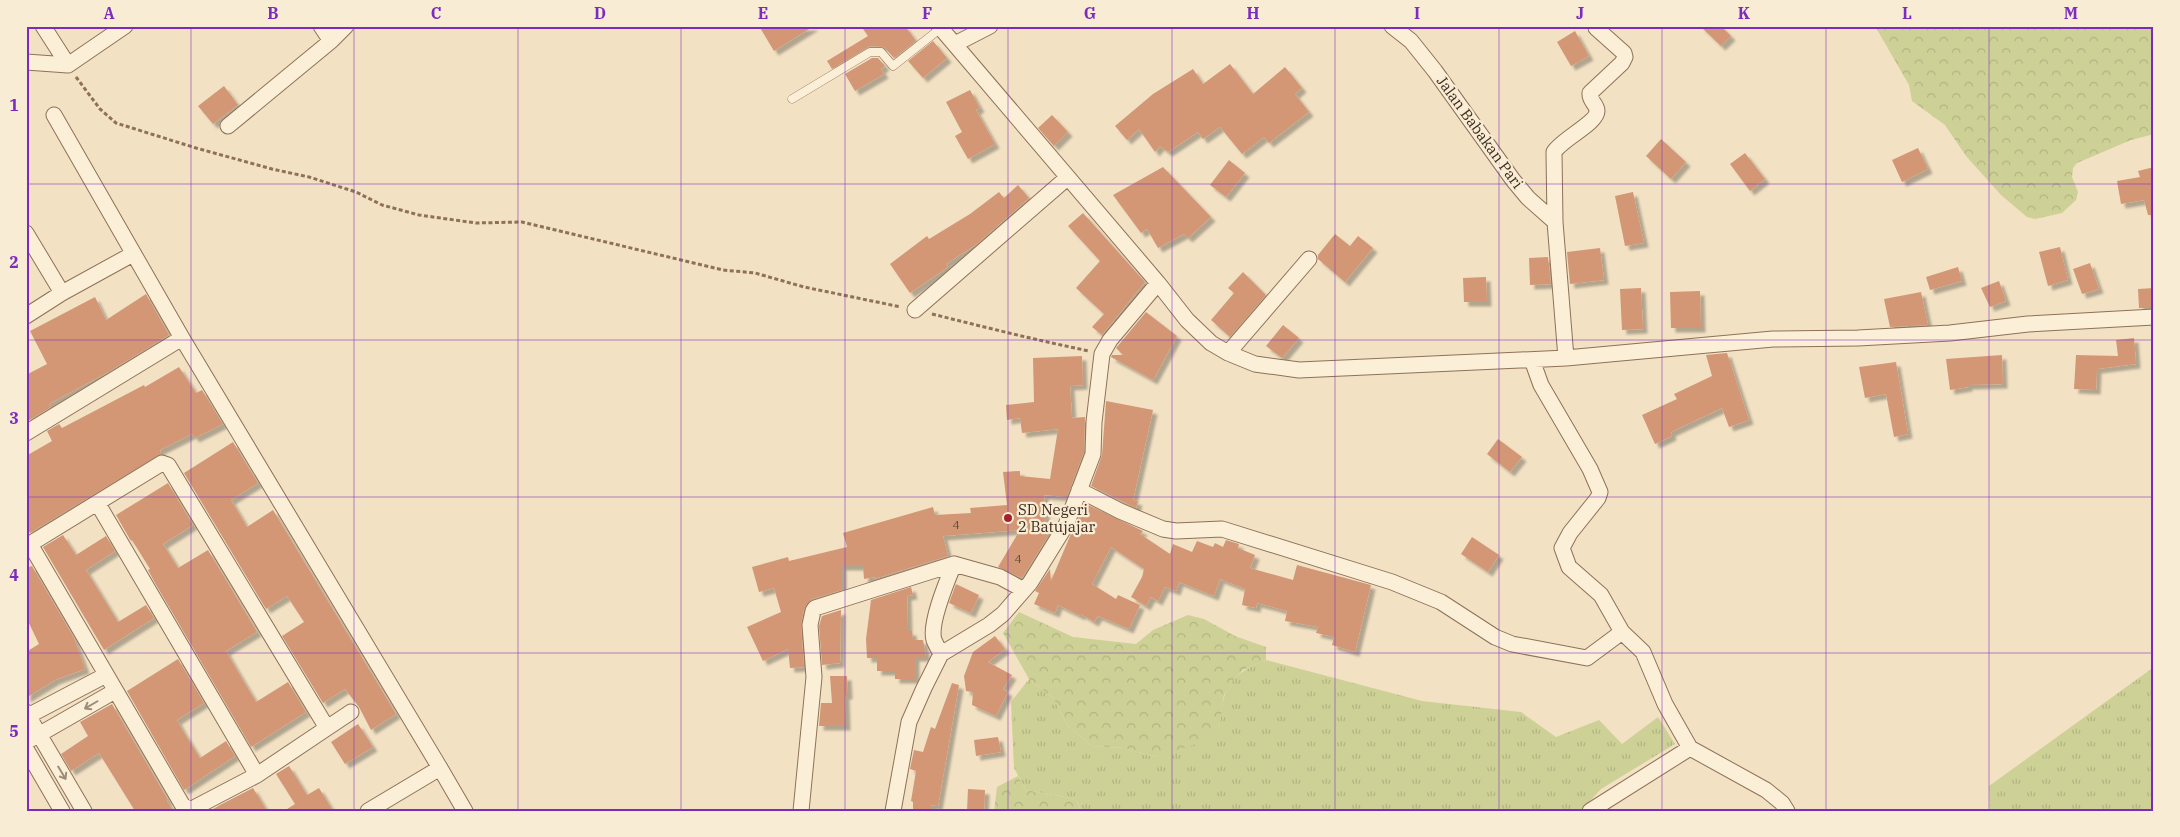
<svg xmlns="http://www.w3.org/2000/svg" width="2180" height="837" font-family="'IBM Plex Serif',serif">
<defs>
<pattern id="grass-tufts" width="24" height="20" patternUnits="userSpaceOnUse" patternTransform="scale(1.25)"><rect width="24" height="20" fill="#ced196"/><path d="M3 7l-1-3M5 7V3M7 7l1-3M15 17l-1-3M17 17v-4M19 17l1-3" fill="none" stroke="#b2b481"/></pattern>
<pattern id="forest-crowns" width="20" height="18" patternUnits="userSpaceOnUse" patternTransform="scale(1.25)"><rect width="20" height="18" fill="#ced196"/><path d="M2 6a3 3 0 1 1 6 0M12 15a3 3 0 1 1 6 0" fill="none" stroke="#b2b481"/></pattern>
<filter id="shadow"><feDropShadow dx="4.5" dy="4.5" stdDeviation="1" flood-color="#0004"/></filter>
</defs>
<rect width="100%" height="100%" fill="#f2e1c3"/>
<!-- grass -->
<path fill="url(#grass-tufts)" d="M1266,660L1422,701L1521,712L1556,737L1599,720L1622,744L1658,717L1675,744L1601,789L1581,811H1081L1076,799L1026,790L1014,768L1011,702L1029,679L1053,698L1068,726L1092,746L1124,748L1155,757L1219,729C1225,686 1225,677 1266,660Z
M2154,667V811H1990L1989,786Z"/>
<!-- forest -->
<path fill="url(#forest-crowns)" d="M1875,26H2154V134L2131,140L2077,163L2073,168L2072,177L2078,192L2076,200L2062,213L2035,219L2027,217L2001,195L1966,156L1945,125L1912,101L1909,85Z
M1019,612L1073,637L1136,644L1153,630L1188,615L1204,619L1235,636L1266,647V660L1243,670L1232,681L1224,695L1219,729L1206,741L1155,757L1124,748L1092,746L1068,726L1053,698L1029,679L1003,633Z
M1018,776L1026,790L1076,799L1081,811H994L997,787Z"/>
<!-- building -->
<path fill="#d39776" filter="url(#shadow)" d="M759,26H814L774,51Z
M861,26H905L916,41L894,58L884,47L870,46L832,69L827,61L868,36Z
M1700,26H1721L1731,36L1721,46Z
M1575,31L1589,56L1571,66L1557,42Z
M933,41L947,58L923,78L908,61Z
M872,58H878L885,66L881,69L884,74L855,91L845,74Z
M1230,64L1253,94L1285,67L1302,88L1295,94L1309,112L1269,143L1264,137L1242,154L1220,127L1203,139L1198,132L1168,152L1160,146L1155,152L1139,129L1127,140L1115,126L1153,94L1193,69L1203,84Z
M224,86L238,105L213,124L198,106Z
M970,90L980,108L976,110L995,144L968,159L955,136L962,132L946,102Z
M1052,115L1068,132L1054,146L1038,128Z
M1661,139L1686,162L1671,179L1646,156Z
M1918,148L1928,169L1902,182L1892,160Z
M1745,153L1765,179L1750,191L1730,164Z
M1229,160L1245,173L1226,197L1210,185Z
M1163,167L1211,217L1188,238L1184,234L1158,248L1147,229L1141,233L1113,195Z
M2154,167V215H2148L2144,200L2121,204L2117,181L2140,177L2138,171Z
M1018,185L1029,198L977,244L946,264L948,267L910,293L890,264L927,236L929,239L970,214L999,192L1004,198Z
M1633,192L1644,243L1625,246L1615,196Z
M1083,213L1145,282L1102,335L1092,327L1104,314L1076,288L1100,261L1068,226Z
M1335,234L1350,246L1358,236L1373,248L1345,282L1318,259V255Z
M2060,247L2068,280L2048,286L2039,252Z
M1600,248L1604,280L1570,284L1567,252Z
M1548,257L1551,284L1530,285L1529,258Z
M2090,263L2099,289L2082,294L2073,269Z
M1958,267L1962,281L1930,290L1926,277Z
M1243,272L1266,295L1230,337L1211,320L1234,293L1228,288Z
M1486,277L1487,302H1464L1463,278Z
M1999,281L2006,301L1990,307L1981,288Z
M1641,288L1643,329L1622,330L1620,289Z
M2154,288V308H2139L2138,289Z
M1700,291L1701,328H1671L1670,292Z
M1921,292L1928,325L1890,327L1884,299Z
M146,294L169,335L110,371L49,404L51,407L26,422V375L47,364L30,331L95,297L106,320Z
M1146,312L1177,336L1153,380L1111,357L1112,355H1123L1116,348Z
M1283,325L1299,338L1282,358L1266,346Z
M2134,338L2136,364L2097,369L2096,390L2074,389L2076,355L2118,356L2116,340Z
M1727,353L1749,420L1729,427L1722,408L1671,432L1672,436L1655,444L1642,415L1677,399L1674,394L1712,376L1706,355Z
M2002,355L2003,384L1968,385V387L1950,390L1946,359Z
M1082,356L1083,385L1070,386L1072,418L1085,417L1084,452L1067,497L1044,495L1047,538L1022,578L998,567L1020,530L943,536L948,556L874,579L875,577L864,579L863,566H842V590L812,599L804,609L801,625L804,667L790,668L788,649L763,661L747,627L781,612L774,588L759,592L752,567L788,557L789,561L847,547L843,533L933,507L935,515L971,513L970,508L1007,505L1003,472L1020,471V476L1050,479L1058,429L1022,433L1020,418L1007,420L1006,405L1034,402L1033,358Z
M1896,362L1908,434L1894,437L1886,394L1865,398L1859,367Z
M179,367L196,393L202,390L223,424L195,438L192,434L160,450L161,454L30,533L26,527V456L52,441L47,431L59,424L62,428L144,385L145,387Z
M1106,401L1153,410L1133,500L1138,501L1136,508L1091,486L1102,455Z
M1498,439L1522,457L1510,472L1487,454Z
M233,442L258,483L231,500L247,527L273,510L396,714L371,730L359,707L345,689L323,703L282,636L304,622L287,596L266,609L184,473Z
M168,483L193,525L163,544L178,568L208,550L257,632L226,651L234,665L256,702L288,682L306,712L251,747L155,583L148,570L150,569L132,540L131,541L116,515Z
M1084,503L1143,531L1140,534L1170,554L1173,544L1192,552L1197,541L1213,547L1215,543L1223,547L1226,540L1239,544L1238,548L1255,555L1250,568L1293,580L1297,565L1371,585L1355,652L1332,645L1334,637L1316,633L1318,627L1285,621L1287,611L1257,603L1256,608L1242,605L1245,589L1220,579L1214,596L1179,582L1176,591L1165,587L1158,601L1151,597L1146,606L1131,597L1142,577L1144,569L1111,547L1092,584L1116,599L1118,595L1140,605L1129,629L1098,616L1094,622L1081,614V616L1058,605L1055,613L1034,604L1039,593L1035,591L1050,569L1051,581Z
M63,535L76,555L106,536L115,551L86,570L118,622L146,605L154,618L104,650L43,547Z
M1472,537L1499,555L1488,572L1461,554Z
M32,566L74,638L85,669L55,680L26,698V652L39,644L26,617V568Z
M956,584L979,595L971,613L949,603Z
M911,587L913,595L907,596L908,631H912L913,640H923L926,657H915V679H895V671H877V658H867L866,639L871,600Z
M841,610L840,663L822,665L819,626L822,616Z
M995,636L1005,649L988,662L1012,675L1003,689L1008,692L996,716L972,705L973,692L966,691L964,676L973,652Z
M178,659L204,703L177,720L183,731L200,758L226,741L235,756L184,790L127,691Z
M830,676H847L848,695H845L846,726H819L821,703H832Z
M952,683L959,685L938,806L931,805V811H913V802L911,801L916,771L910,769L914,750L923,752L931,727L935,729Z
M112,704L168,800L167,801L173,811H135L99,753L71,771L61,754L88,736L80,722Z
M358,724L373,747L345,764L331,742Z
M998,737L1001,752L976,756L974,740Z
M289,766L307,795L319,788L333,811H284L295,804L276,774Z
M253,788L267,811H210L220,805Z
M968,789L985,790L984,811H967Z"/>
<g fill="none" stroke-linecap="round" stroke-linejoin="round">
<!-- lane casing -->
<g stroke="#8e7158" stroke-width="9">
<path id="lane" d="M792,99L870,52H881L893,66L941,28"/>
</g>
<!-- street casing -->
<g stroke="#8e7158" stroke-width="17">
<path id="street" d="M43,26L68,65L125,26
M321,26L331,41
M939,26L1158,283L1187,320L1211,343L1228,353L1255,364L1299,370L1566,358L1773,339L1858,338L1950,333L2028,324L2154,317
M1392,26L1411,41L1435,71L1513,180L1528,198L1555,222L1566,358
M955,44L990,26
M26,62L68,65
M54,115L182,338L440,768L368,811
M228,126L331,41L346,26
M1555,222L1554,152C1562,139 1597,123 1597,111C1597,104 1589,101 1590,93L1622,63L1625,57L1624,53L1596,28
M26,233L62,293
M915,310L1067,178
M26,316L62,293L133,254
M1228,353L1309,259
M1532,360L1541,385L1590,469L1600,492L1598,498L1570,533L1562,548L1569,567L1601,595L1622,632L1643,652L1665,704L1690,748L1766,790L1782,803L1787,811
M26,433L182,338
M1079,490L1120,511L1163,529L1176,531L1222,529L1392,582L1441,602L1495,637L1512,644L1587,658L1622,632
M98,504L257,775
M26,546L30,544L162,463L168,465L327,728L257,775L192,809L183,806L30,544
M941,654C939,650 936,645 934,640C929,624 947,581 954,564
M26,712L84,811
M26,717L106,675
M327,728L351,712
M26,742L115,691
M26,749L62,811
M440,768L465,811
M801,811L814,677L810,625L813,611L815,608L954,564L1000,577L1024,590
M893,811L909,722L924,688L941,654L989,625L1003,614L1030,583L1066,525L1093,454L1094,422L1102,354L1110,340L1158,283
M1590,811L1690,748"/>
</g>
<!-- path -->
<path stroke="#8e7158" stroke-width="3" stroke-dasharray="4 2.5" stroke-linecap="butt" d="M76,77L100,109L116,123L196,148L272,169L309,177L356,192L382,205L419,215L476,223L522,222L723,270L755,273L804,287L901,307
M932,314C984,327 1036,340 1089,351"/>
<!-- lane -->
<use href="#lane" stroke="#fcefd8" stroke-width="8"/>
<!-- street -->
<use href="#street" stroke="#fcefd8" stroke-width="15"/>
</g>
<!-- one-way arrows -->
<defs><path id="oneway-shaft" d="M-6 0H5M1.5-3L5.5 0L1.5 3" fill="none" stroke-width="1.6" stroke-linecap="round" stroke-linejoin="round" transform="scale(1.25)"/></defs>
<g stroke="#9c8d7a">
<use href="#oneway-shaft" transform="translate(91 705) rotate(150)"/>
<use href="#oneway-shaft" transform="translate(62 773) rotate(59)"/>
</g>
<!-- grid -->
<path fill="none" stroke="#7b2cbf" stroke-width="1" stroke-opacity="0.55" d="M191,26V811M354,26V811M518,26V811M681,26V811M845,26V811M1008,26V811M1172,26V811M1335,26V811M1499,26V811M1662,26V811M1826,26V811M1989,26V811M26,184H2154M26,340H2154M26,497H2154M26,653H2154"/>
<!-- markers -->
<circle fill="#a3232c" stroke="#f8ecd4" stroke-width="2" cx="1008" cy="518" r="5"/>
<g text-anchor="middle" dominant-baseline="central" stroke-width="4.5" stroke-linejoin="round" paint-order="stroke">
<!-- number labels -->
<g font-size="12" fill="#624633">
<text x="956" y="524">4</text>
<text x="1018" y="558">4</text>
</g>
<!-- street labels -->
<g font-size="15" fill="#3d2b1d" stroke="#f8ecd4">
<text transform="translate(1480 132) rotate(54)">Jalan Babakan Pari</text>
</g>
<!-- poi labels -->
<g font-size="15" fill="#3d2b1d" stroke="#f8ecd4" text-anchor="start">
<text x="1018" y="509">SD Negeri<tspan x="1018" dy="17">2 Batujajar</tspan></text>
</g>
</g>
<!-- border -->
<rect width="2180" height="837" fill="none" stroke="#f8ecd4" stroke-width="55"/>
<rect x="28" y="28" width="2124" height="782" fill="none" stroke="#7b2cbf" stroke-width="2"/>
<g font-size="16" text-anchor="middle" font-weight="bold" fill="#7b2cbf">
<text x="109" y="19">A</text>
<text x="273" y="19">B</text>
<text x="436" y="19">C</text>
<text x="600" y="19">D</text>
<text x="763" y="19">E</text>
<text x="927" y="19">F</text>
<text x="1090" y="19">G</text>
<text x="1253" y="19">H</text>
<text x="1417" y="19">I</text>
<text x="1580" y="19">J</text>
<text x="1744" y="19">K</text>
<text x="1907" y="19">L</text>
<text x="2071" y="19">M</text>
<text x="14" y="111">1</text>
<text x="14" y="268">2</text>
<text x="14" y="424">3</text>
<text x="14" y="581">4</text>
<text x="14" y="737">5</text>
</g>
</svg>
